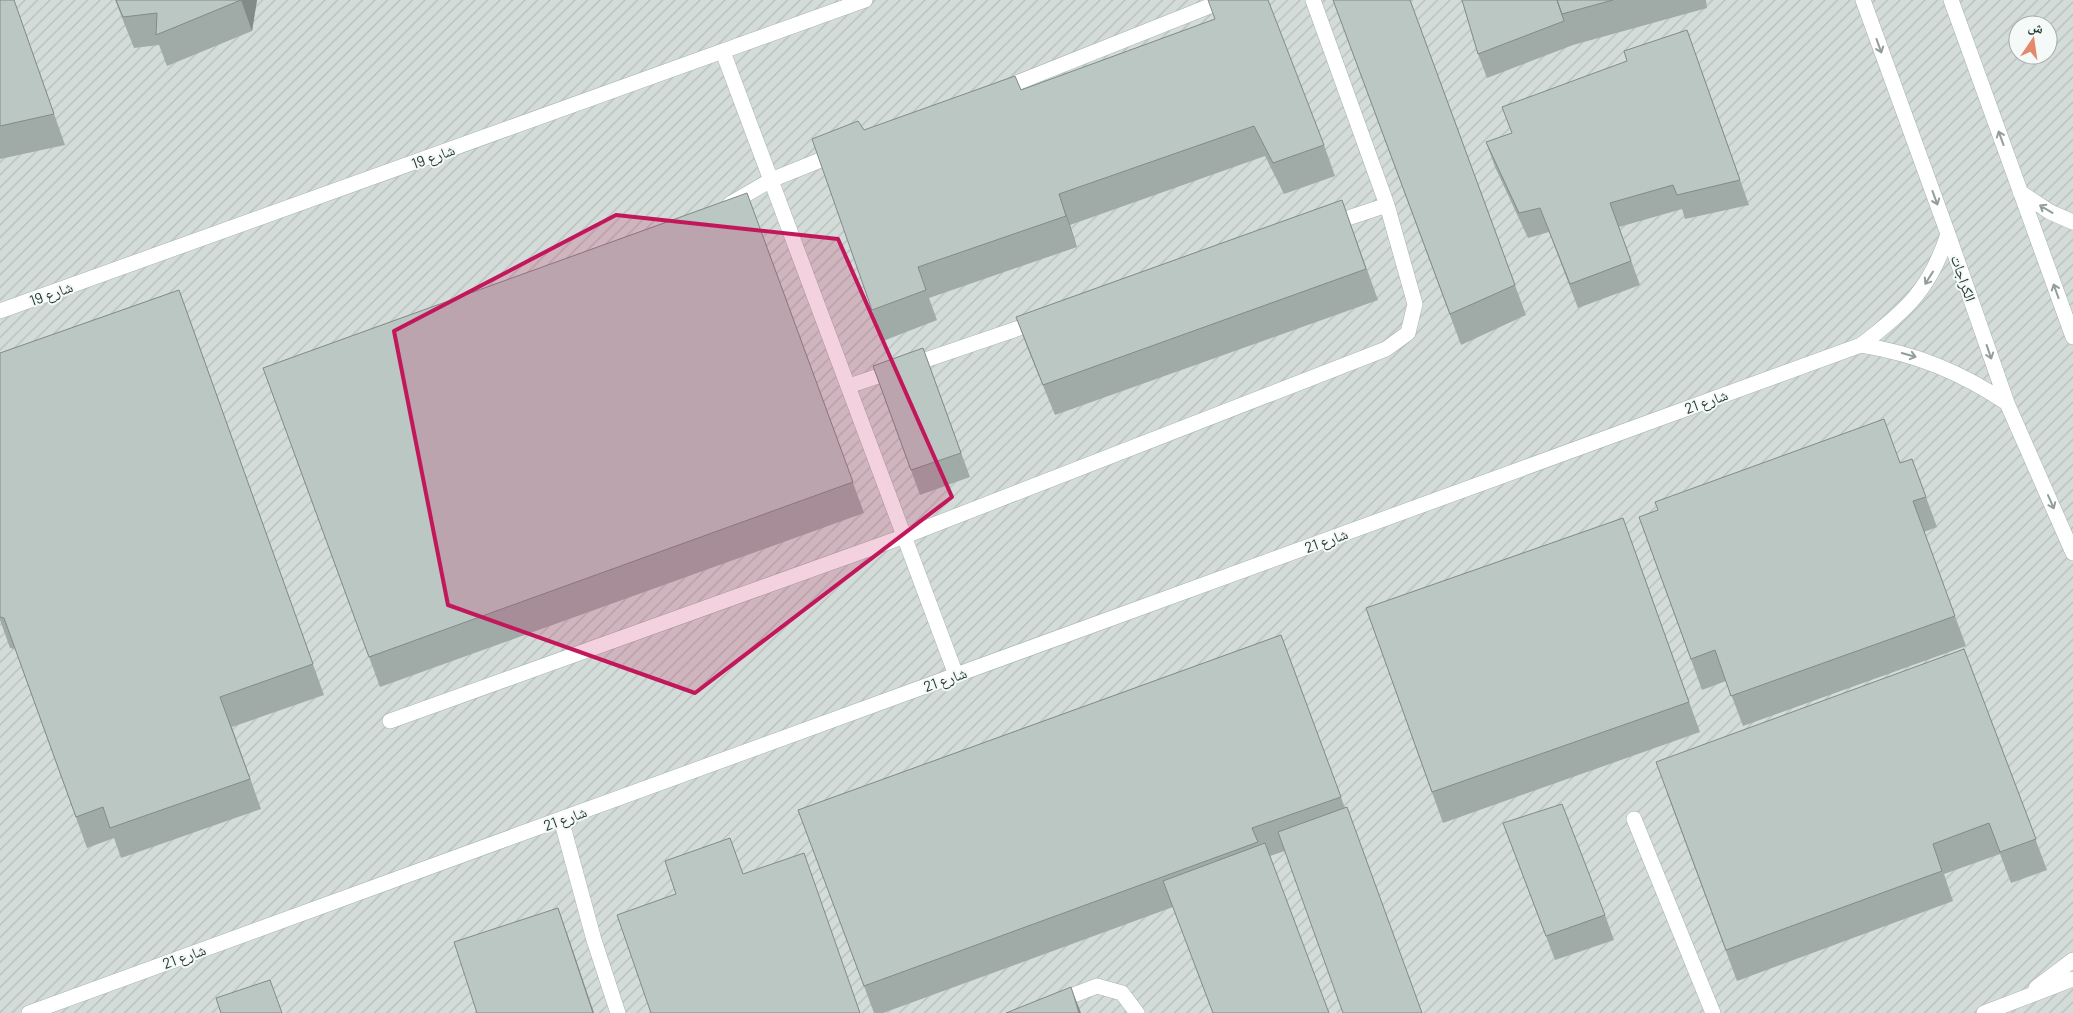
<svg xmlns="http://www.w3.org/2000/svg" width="2073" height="1013" font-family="Barlow,'Noto Naskh Arabic',sans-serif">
<defs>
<pattern id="industrial-furrows" width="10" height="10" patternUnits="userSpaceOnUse" patternTransform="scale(1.25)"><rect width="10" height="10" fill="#d3dcd8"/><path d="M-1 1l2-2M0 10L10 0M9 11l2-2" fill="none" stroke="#b5beba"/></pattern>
</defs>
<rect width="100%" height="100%" fill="#e5ece9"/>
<!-- industrial -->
<path fill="url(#industrial-furrows)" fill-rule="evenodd" d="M0,0H2073V1013H0ZM2018,25H2048V55H2018Z"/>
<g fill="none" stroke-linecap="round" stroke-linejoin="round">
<!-- service casing -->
<g stroke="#a8b4b0" stroke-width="16">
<path id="service" d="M723,52L956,675
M999,90L1225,0
M730,204L771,180L838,153
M1330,224L1387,205
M849,386L1040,321
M390,721L905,536L1386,349L1408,333L1415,304L1387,205L1313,0
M561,819L594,940L618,1013
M1634,819L1713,1013
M1027,1013L1097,986L1122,993L1137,1013"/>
</g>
<!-- minor casing -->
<g stroke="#a8b4b0" stroke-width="16">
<path id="minor" d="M1863,0L1948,234L2007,403L2073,553
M1951,0L2073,337
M2020,192L2050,212L2073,222
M0,311L865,0
M1861,345C1917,354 1960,372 2007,403
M2036,988L2073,960
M29,1013L1861,345C1907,310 1930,289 1948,234
M1984,1013L2073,979"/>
</g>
<!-- service -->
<use href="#service" stroke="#fff" stroke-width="15"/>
<!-- minor -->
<use href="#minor" stroke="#fff" stroke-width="15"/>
</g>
<!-- wall -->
<path fill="#a0aba7" d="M0,0H14L65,145L0,159Z
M115,0H257L252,31L167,66L159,45L134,48Z
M1333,0H1410L1526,315L1461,345Z
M1462,0H1706L1707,8L1573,45L1487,78L1478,54Z
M1215,19L1324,145L1335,176L1284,194L1265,156L1070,225L1077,247L929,298L937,320L883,341L872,310L864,130L1021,90Z
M1687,30L1749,205L1685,219L1682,209L1619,227L1640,285L1578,308L1549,232L1528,238L1495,167L1486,142L1512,133L1627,61Z
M747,193L864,513L380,687L263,368Z
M1342,200L1378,300L1055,415L1027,347L1016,317Z
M179,290L324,695L232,727L261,809L121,858L114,838L87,848L15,649L10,648L0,620V353Z
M923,348L970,477L920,495L873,366Z
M1912,459L1937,527L1924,532L1966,646L1743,726L1726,681L1702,690L1639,517L1900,463Z
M1623,518L1700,732L1443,823L1366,608Z
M1281,635L1345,808L1285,851L1270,856L1173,907L883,1013H874L798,810Z
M1964,649L2047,870L2011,883L2000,854L1944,874L1953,901L1737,981L1667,793Z
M1503,823L1605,915L1614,940L1555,960Z"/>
<!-- shaded-wall -->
<path fill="#828b88" d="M241,0H257L252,31Z
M1059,194L1070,225L1077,247L1066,216Z
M558,908L569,939L594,1013H593Z
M1071,987L1081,1013H1079Z"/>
<!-- building -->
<path fill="#bac7c2" stroke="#828b88" d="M0,0H14L54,114L0,126Z
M116,0H241L156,35L157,13L123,17Z
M1208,0H1268L1324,145L1273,163L1254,126L1059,194L1066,216L918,267L926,290L872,310L812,139L858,121L864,130L1015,76L1021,90L1215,19Z
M1333,0H1410L1515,285L1450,314Z
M1462,0H1557L1564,21L1478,54Z
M1557,0H1613L1562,14Z
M1687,30L1740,180L1677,195L1673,185L1610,203L1631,261L1570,284L1540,208L1519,213L1486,142L1512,133L1502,107L1627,61L1624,51Z
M747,193L853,482L369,657L263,368Z
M1342,200L1366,269L1043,385L1016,317Z
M179,290L313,664L220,697L250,779L110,828L103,807L76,817L4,618L0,617V353Z
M923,348L961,453L911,470L873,366Z
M1884,419L1900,463L1912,459L1926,497L1913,501L1955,616L1731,696L1715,650L1691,659L1639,517L1658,510L1655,502Z
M1623,518L1689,702L1432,792L1366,608Z
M1281,635L1341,797L1252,828L1258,842L864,986L798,810Z
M1964,649L2036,839L2000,852L1989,823L1933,844L1942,871L1726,950L1656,762Z
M1562,804L1605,915L1546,936L1503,823Z
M1347,807L1422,1013H1343L1278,832Z
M730,838L743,874L804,853L860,1013H651L617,915L676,894L665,861Z
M1265,843L1329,1013H1213L1163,881Z
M558,908L593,1013H477L454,942Z
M270,980L282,1013H221L216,998Z
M1071,987L1079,1013H1006Z"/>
<!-- one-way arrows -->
<defs><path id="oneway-shaft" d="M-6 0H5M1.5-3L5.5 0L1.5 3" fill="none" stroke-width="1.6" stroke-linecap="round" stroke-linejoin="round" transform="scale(1.25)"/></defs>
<g stroke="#929e9a">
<use href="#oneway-shaft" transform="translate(1879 46) rotate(70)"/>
<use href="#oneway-shaft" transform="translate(2001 138) rotate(-110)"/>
<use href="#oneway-shaft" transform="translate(1935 198) rotate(70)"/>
<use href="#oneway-shaft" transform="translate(2046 209) rotate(-149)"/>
<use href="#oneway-shaft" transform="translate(1929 278) rotate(122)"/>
<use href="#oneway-shaft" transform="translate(2056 291) rotate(-110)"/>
<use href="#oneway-shaft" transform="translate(1989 352) rotate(71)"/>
<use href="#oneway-shaft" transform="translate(1909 355) rotate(16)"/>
<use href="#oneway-shaft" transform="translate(2051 502) rotate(66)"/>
</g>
<!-- marked area -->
<path fill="#c2185b" fill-opacity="0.2" stroke="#c2185b" stroke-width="4" stroke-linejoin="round" d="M616,215L838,239L952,497L695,693L448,605L394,331Z"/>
<g text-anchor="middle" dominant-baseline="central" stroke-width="4" stroke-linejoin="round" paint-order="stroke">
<!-- street labels -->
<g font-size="15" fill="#263c36" stroke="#f5f9f7">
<text transform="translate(433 156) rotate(-20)">شارع 19</text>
<text transform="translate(1964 278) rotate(71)">الكراجات</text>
<text transform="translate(51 293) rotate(-20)">شارع 19</text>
<text transform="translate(1706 401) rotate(-20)">شارع 21</text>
<text transform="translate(1326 540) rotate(-20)">شارع 21</text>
<text transform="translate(945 679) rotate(-20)">شارع 21</text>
<text transform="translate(565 818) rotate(-20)">شارع 21</text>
<text transform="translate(184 956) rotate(-20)">شارع 21</text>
</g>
</g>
<!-- north arrow -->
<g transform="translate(2033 40) rotate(13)"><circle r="24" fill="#f5f9f7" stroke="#a2adaa"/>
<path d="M0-4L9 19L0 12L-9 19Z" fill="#e38a6c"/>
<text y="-8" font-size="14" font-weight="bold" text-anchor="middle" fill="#263c36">ش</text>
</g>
</svg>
